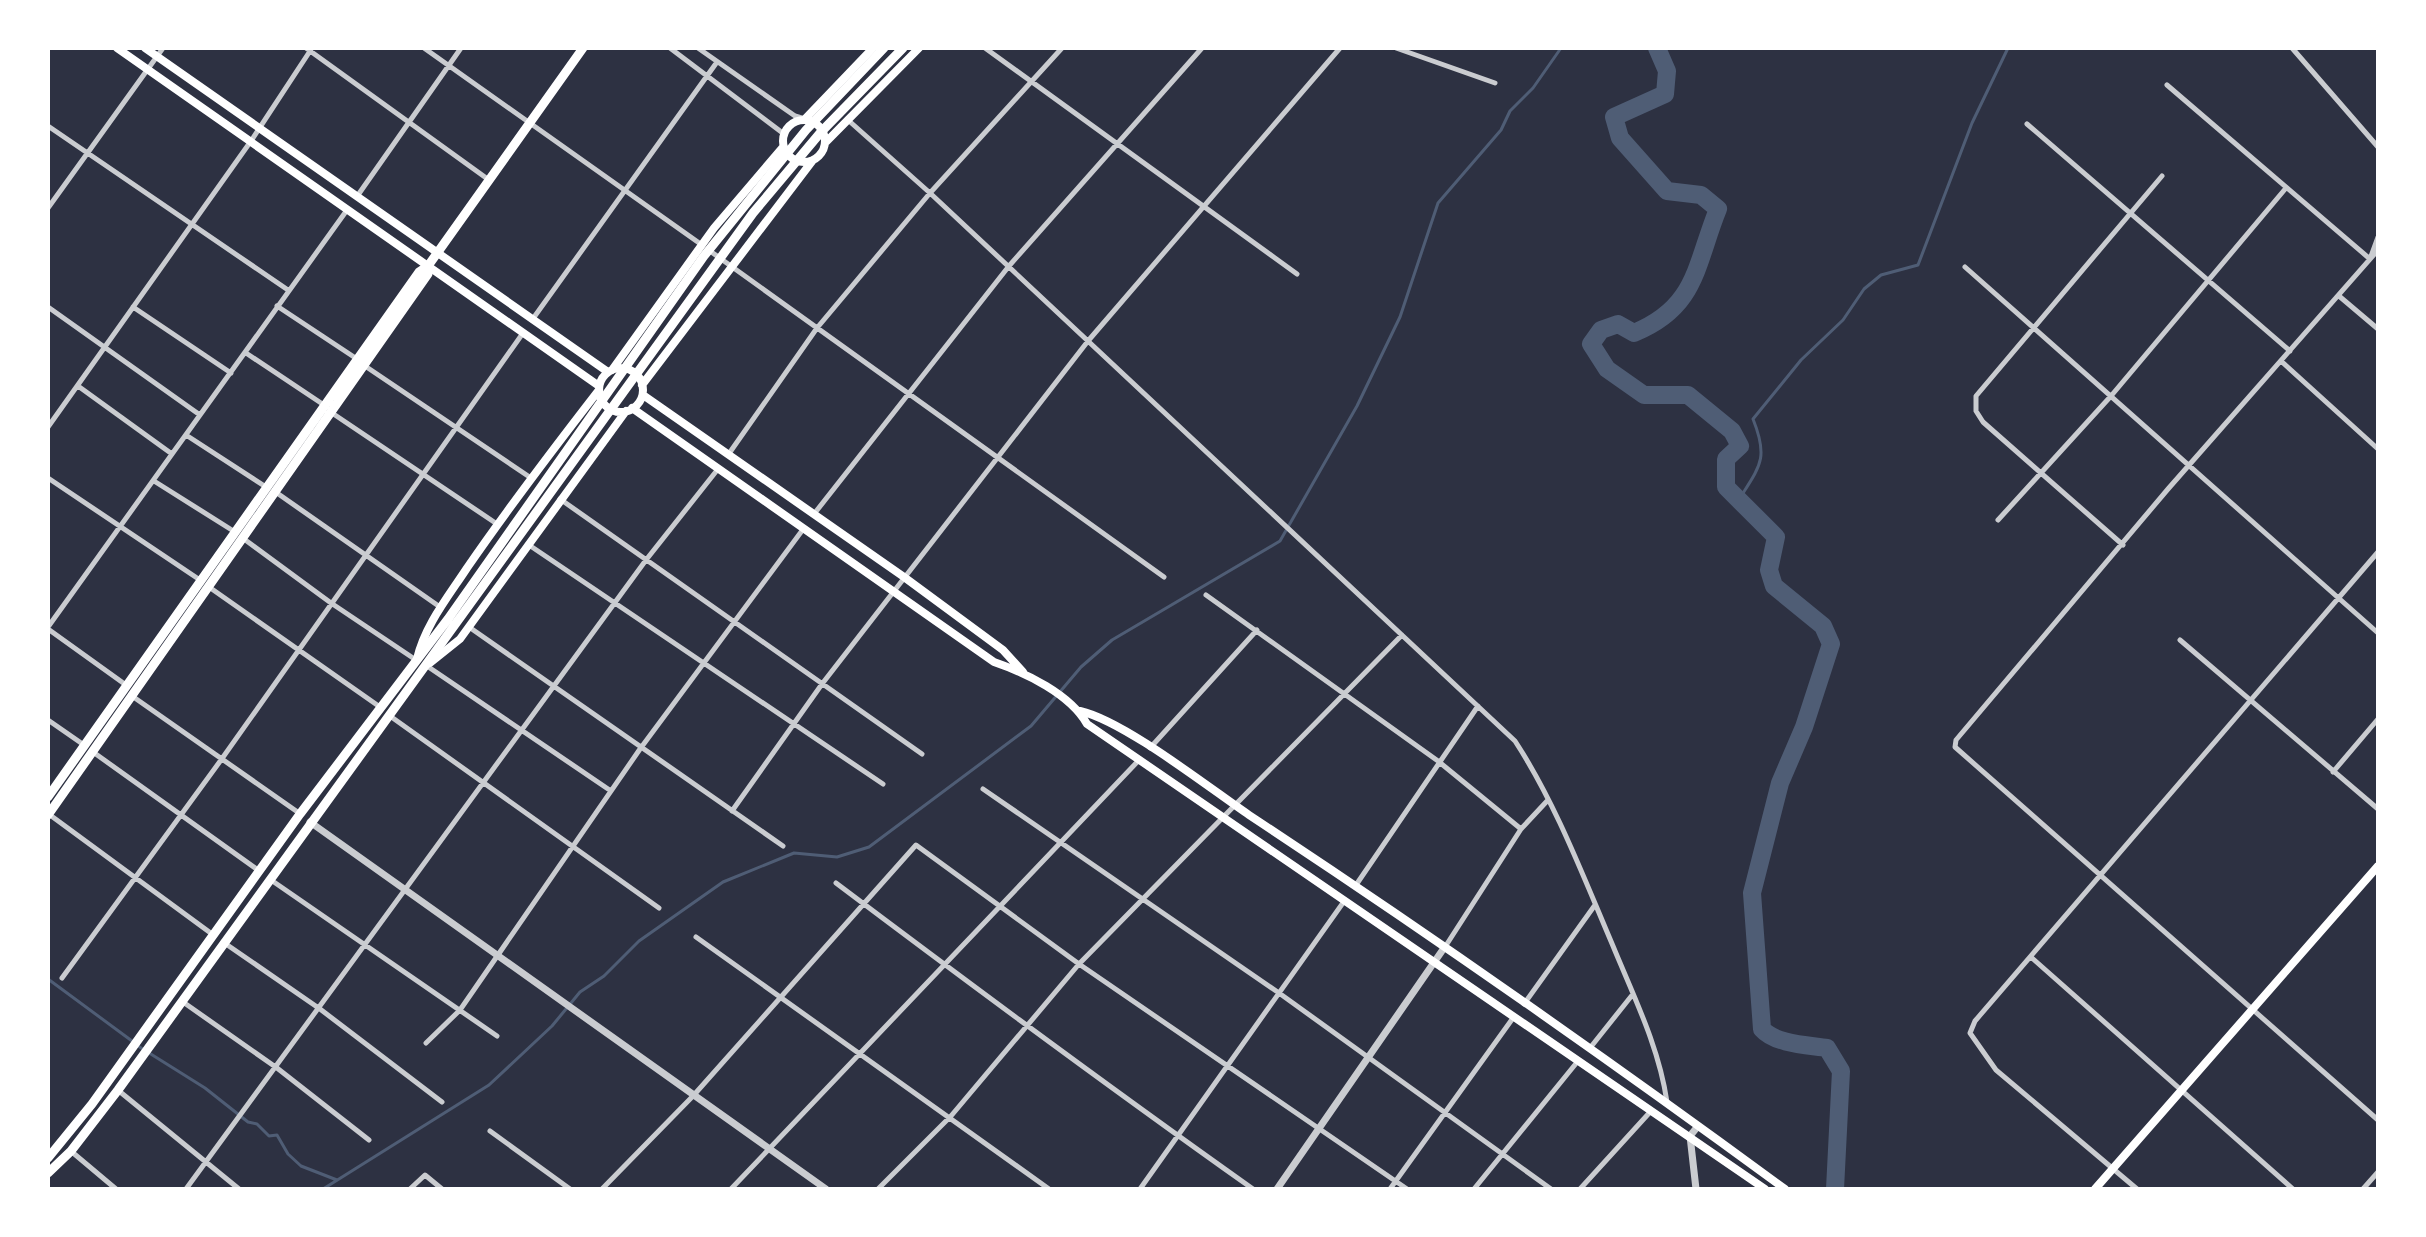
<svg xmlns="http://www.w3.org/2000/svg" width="2426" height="1237" font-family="'IBM Plex Sans',sans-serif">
<rect width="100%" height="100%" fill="#2d3142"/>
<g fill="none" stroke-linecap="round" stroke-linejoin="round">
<!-- stream -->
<path stroke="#4f5d75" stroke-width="3" d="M1738,501C1760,466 1769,459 1753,419L1801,360L1843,320L1864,289L1881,275L1918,265L1972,123L2008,48
M48,979L132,1041
M138,1046L205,1088L248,1122L257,1124L269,1136L277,1135L288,1154L301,1166L337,1180
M323,1189L489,1085L552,1026L580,992L604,976L639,941L723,882L794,853L837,857L869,847L1031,726L1081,667L1112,640L1280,541L1357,406L1400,317L1438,203L1501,130L1510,111L1533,88L1561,48"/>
<!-- river -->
<path stroke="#4f5d75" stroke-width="18" d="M1657,48L1667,71L1665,94L1614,117L1620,138L1667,191L1701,195L1718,209C1695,266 1697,307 1634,333L1618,324L1601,330L1591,344L1607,369L1644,395H1688L1732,431L1740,446L1726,459V487L1776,537L1769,570L1774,586L1823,626L1831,644L1804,727L1780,783L1752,893L1762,1029C1775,1044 1808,1045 1827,1048L1841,1071L1835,1189"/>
<!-- minor -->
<path stroke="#caccd0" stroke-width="5" d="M306,48L489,180
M424,48L702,245
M670,48L784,134
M698,48L795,116L805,119
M985,48L1297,274
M1396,48L1495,83
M2292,48L2378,147
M2167,85L2370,259L2378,237
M848,120L930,193L1515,741C1556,804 1583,876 1613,946C1634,997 1659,1047 1667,1102
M2027,124L2290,351
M48,126L288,290
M358,195L461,48
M48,208L163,48
M2378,250L2168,489L1956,740L1955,747L2378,1120
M710,251L1164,577
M1965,267L2378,633
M2339,296L2378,329
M277,306L357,359
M48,307L200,415
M133,307L231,373
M532,320L717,62
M246,353L324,405
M2281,361L2378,449
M365,366L531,478
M78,386L172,454
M332,413L497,524
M48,427L251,141L312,48
M186,435L266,487
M728,455L817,328L930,193L1062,48
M48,478L200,580
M154,481L235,532
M277,493L440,607
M560,499L922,754
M814,514L1009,266L1202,48
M1998,520L2111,396L2286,188
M244,539L331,603L416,660
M529,545L883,784
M2123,545L1983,422L1976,411V396L2162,176
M209,587L380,707
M1206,595L1438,761L1521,829
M48,627L347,210
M469,627L783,846
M48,629L126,685
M2180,640L2378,809
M427,666L611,791
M132,696L299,813
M390,716L659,908
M48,720L84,745
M1150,748L1257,630
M93,752L258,870
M2333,772L2378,719
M983,789L1279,993L1551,1189
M732,811L822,684L1088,341L1340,48
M50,815L212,934
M271,880L497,1036
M836,883C974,987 1112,1089 1253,1189
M1356,885L1478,706
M696,937L1049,1189
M223,942L320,1009L442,1102
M1445,947L1521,829L1548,800
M2032,958L2293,1189
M62,978L221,760L523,333
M183,1002L277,1068L369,1140
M1524,1004L1595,905
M426,1043L460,1010L640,749L804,528
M1590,1048L1633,994
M119,1091L239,1189
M490,1131L570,1189
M72,1152L116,1189
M186,1189L646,560L718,469
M410,1189L425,1175L442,1189
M602,1189L693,1096L916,845L1079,964L1407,1189
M731,1189L1140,759
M878,1189L951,1116L1079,964L1402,635
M1140,1189L1345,900
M1390,1189L1513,1018
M1474,1189L1578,1061
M1580,1189L1651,1111
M2137,1189L1996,1070L1970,1033L1975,1021L2378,552
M2363,1189L2378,1172"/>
<!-- tertiary -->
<path stroke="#caccd0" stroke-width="7" d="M310,822L826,1189
M1277,1189L1444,948
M1696,1189L1690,1136L1698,1126"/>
<!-- secondary -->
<path stroke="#fff" stroke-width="8" d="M117,48L599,386
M145,48L608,372
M805,119L873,48
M783 141a21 21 0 1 1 42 0a21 21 0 1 1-42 0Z
M826,142L919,48
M599 390a22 22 0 1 1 44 0a22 22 0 1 1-44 0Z
M612,370L714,228L783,147
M642,385L813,160
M643,395L904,577L1003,650L1023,672
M632,408L994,662C1026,673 1070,694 1087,724L1765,1189
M417,659C425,625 448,597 467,568C509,507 554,448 599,390
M430,663L460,639L626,411
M1080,711C1124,721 1208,787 1249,815C1431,935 1609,1060 1785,1189
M2095,1189L2378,866"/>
<!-- primary -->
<path stroke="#fff" stroke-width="9" d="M48,797L419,272L428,266L583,48
M48,815L428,274V266"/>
<!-- trunk -->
<path stroke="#fff" stroke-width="9" d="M48,1158L92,1104L300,814L448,619L704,256L806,130L884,48
M48,1173L71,1151L118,1090L753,213L821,132L903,48"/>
</g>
<!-- border -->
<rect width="2426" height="1237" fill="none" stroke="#ffffff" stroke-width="100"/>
</svg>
